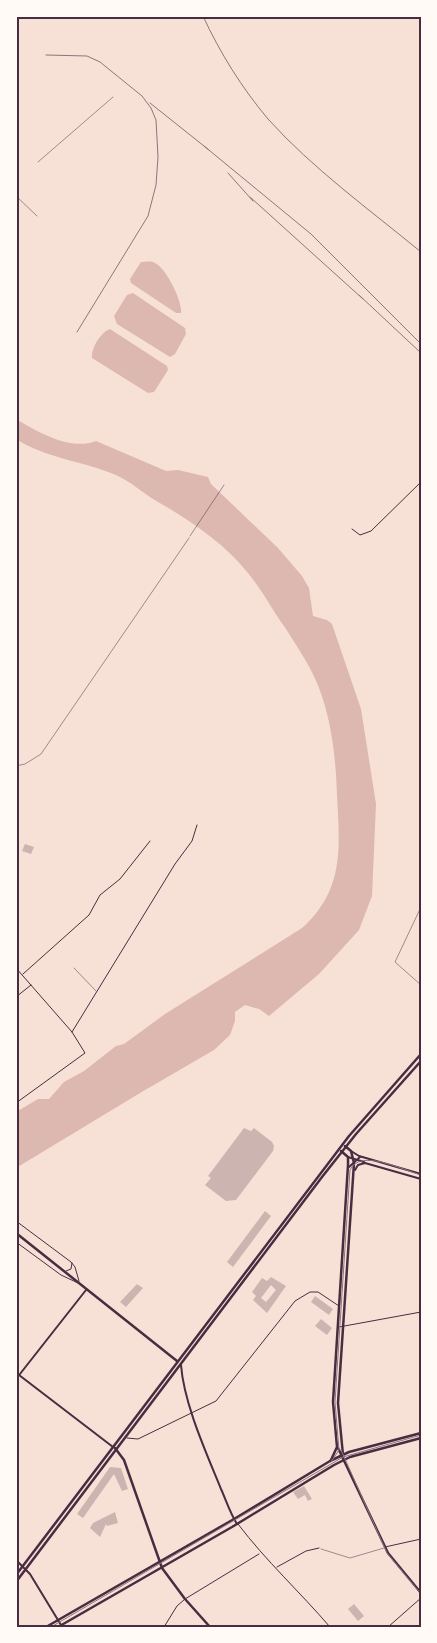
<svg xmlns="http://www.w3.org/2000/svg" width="437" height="1643" font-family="Barlow,sans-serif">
<rect width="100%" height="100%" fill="#f7e1d7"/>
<!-- water -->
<path fill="#dcb8b0" d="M141,262C144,262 150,261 153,262C165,265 183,302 181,313H176L131,283L130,279Z
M133,293L185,328L186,334L175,354L170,357L117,324L114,316L127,295Z
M110,329L167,366L168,370L154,392L148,393L92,358C91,348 101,332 110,329Z
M16,419C38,432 70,451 96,441L166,471L178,470L208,477L211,484L278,548L302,576L309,588L313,616L327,620L332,624L361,709L376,804L372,896L359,930L319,974L269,1016L259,1009L245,1005L235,1012V1021L230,1035L214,1050L140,1093L16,1168V1112L38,1099H49L64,1082L84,1071L116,1046L124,1044L165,1014L302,928C344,890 340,849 337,796C336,761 332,722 319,688C311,667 298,648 286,629C273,611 262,590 248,573C222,541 188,519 153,499C142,492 131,482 118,476C85,461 47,459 16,439Z"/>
<!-- building -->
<path fill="#ccb4b1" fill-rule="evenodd" d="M25,844L34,847L31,854L22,851Z
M244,1128L251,1131L254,1128L272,1142L274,1146L273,1151L236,1200L226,1201L205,1185L211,1178L208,1176Z
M265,1211L271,1216L233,1267L227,1262Z
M271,1277L286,1286L267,1313L253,1300L256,1296L252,1292L262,1278L267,1281ZM271,1285L276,1290L266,1302L261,1298Z
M137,1284L143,1288L126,1307L120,1302Z
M315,1296L333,1309L329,1315L311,1302Z
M321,1319L332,1328L327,1335L315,1326Z
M110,1467L121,1468L128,1489L122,1491L114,1474L83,1518L77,1514Z
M304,1486L312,1499L308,1501L305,1495L298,1499L293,1492Z
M115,1512L118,1523L107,1526L106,1524L100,1537L90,1528L93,1523Z
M354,1604L364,1616L358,1621L348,1609Z"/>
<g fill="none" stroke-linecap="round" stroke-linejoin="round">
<!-- path -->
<path stroke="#4a2c40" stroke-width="0.5" d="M190,536L224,485"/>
<!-- service -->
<path stroke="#4a2c40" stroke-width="0.5" d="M38,162L113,97
M16,196L37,216
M16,766L25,764L41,754L189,538
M421,907L395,962L421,985
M74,968L96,991
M321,1549L350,1558L384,1548"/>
<!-- minor -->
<path stroke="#4a2c40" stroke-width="1" d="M16,72L18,71
M352,529L360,535L371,531L421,482
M16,767H17
M16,968L72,1032L85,1053L16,1103
M23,974L89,915L100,895L120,879L150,841
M16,997L31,985
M72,1032L175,864L192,841L197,825
M16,1221L71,1262L75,1267L79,1281
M16,1242L61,1275L78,1283
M66,1271L71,1269L72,1263
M339,1327L421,1312
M127,1438L138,1439L216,1401L295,1301L310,1292H318L339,1306
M238,1524C266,1561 300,1592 330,1627
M385,1547L421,1539
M277,1567L306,1551L319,1548
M164,1627L177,1606L185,1599L259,1554
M388,1627L421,1598"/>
<!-- tertiary -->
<path stroke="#4a2c40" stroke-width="2" d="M16,247L17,248
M351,1151L359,1156L421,1174
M348,1157L364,1162
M349,1167L360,1157
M355,1170L358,1165L365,1163L421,1179
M181,1365C184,1404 206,1452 221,1489C226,1500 230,1513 237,1524
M19,1375L113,1447
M16,1379L86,1290
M16,1560L30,1574L61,1625"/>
<!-- secondary -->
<path stroke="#4a2c40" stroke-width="2.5" d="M115,1448L124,1460L162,1568L185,1599L210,1627
M338,1448L388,1553L421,1593
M343,1455L338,1403L354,1163L351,1151L345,1146
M331,1460L337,1447L333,1402L348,1165V1157L341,1151
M46,1627L234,1519L330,1461L349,1452L421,1433
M58,1627L232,1527L334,1465L350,1457L421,1438"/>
<!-- primary -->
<path stroke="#4a2c40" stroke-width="2.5" d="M16,1233L177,1361
M16,1575L349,1136L421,1054
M16,1582L322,1177L356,1134L421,1061"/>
<!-- tram -->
<path stroke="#8f747c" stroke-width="1" d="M341,1450L387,1553L421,1594
M331,1462L339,1450L335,1402L350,1170C360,1148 403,1170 421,1175
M51,1627L343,1457L421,1435"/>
<!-- rail -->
<path stroke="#8f747c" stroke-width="1" d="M203,16C220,53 242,88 268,119C312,168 370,210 421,252
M46,55L87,56L100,62L142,96L151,108L156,120L158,157L156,185L148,216L77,332
M150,103L209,150
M204,146L311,234L421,344
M228,173L253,201
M250,197L363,299
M359,295L421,353"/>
</g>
<!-- border -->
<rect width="437" height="1643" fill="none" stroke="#fffaf5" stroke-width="35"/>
<rect x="18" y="18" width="402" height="1608" fill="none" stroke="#4a2c40" stroke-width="2"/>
</svg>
